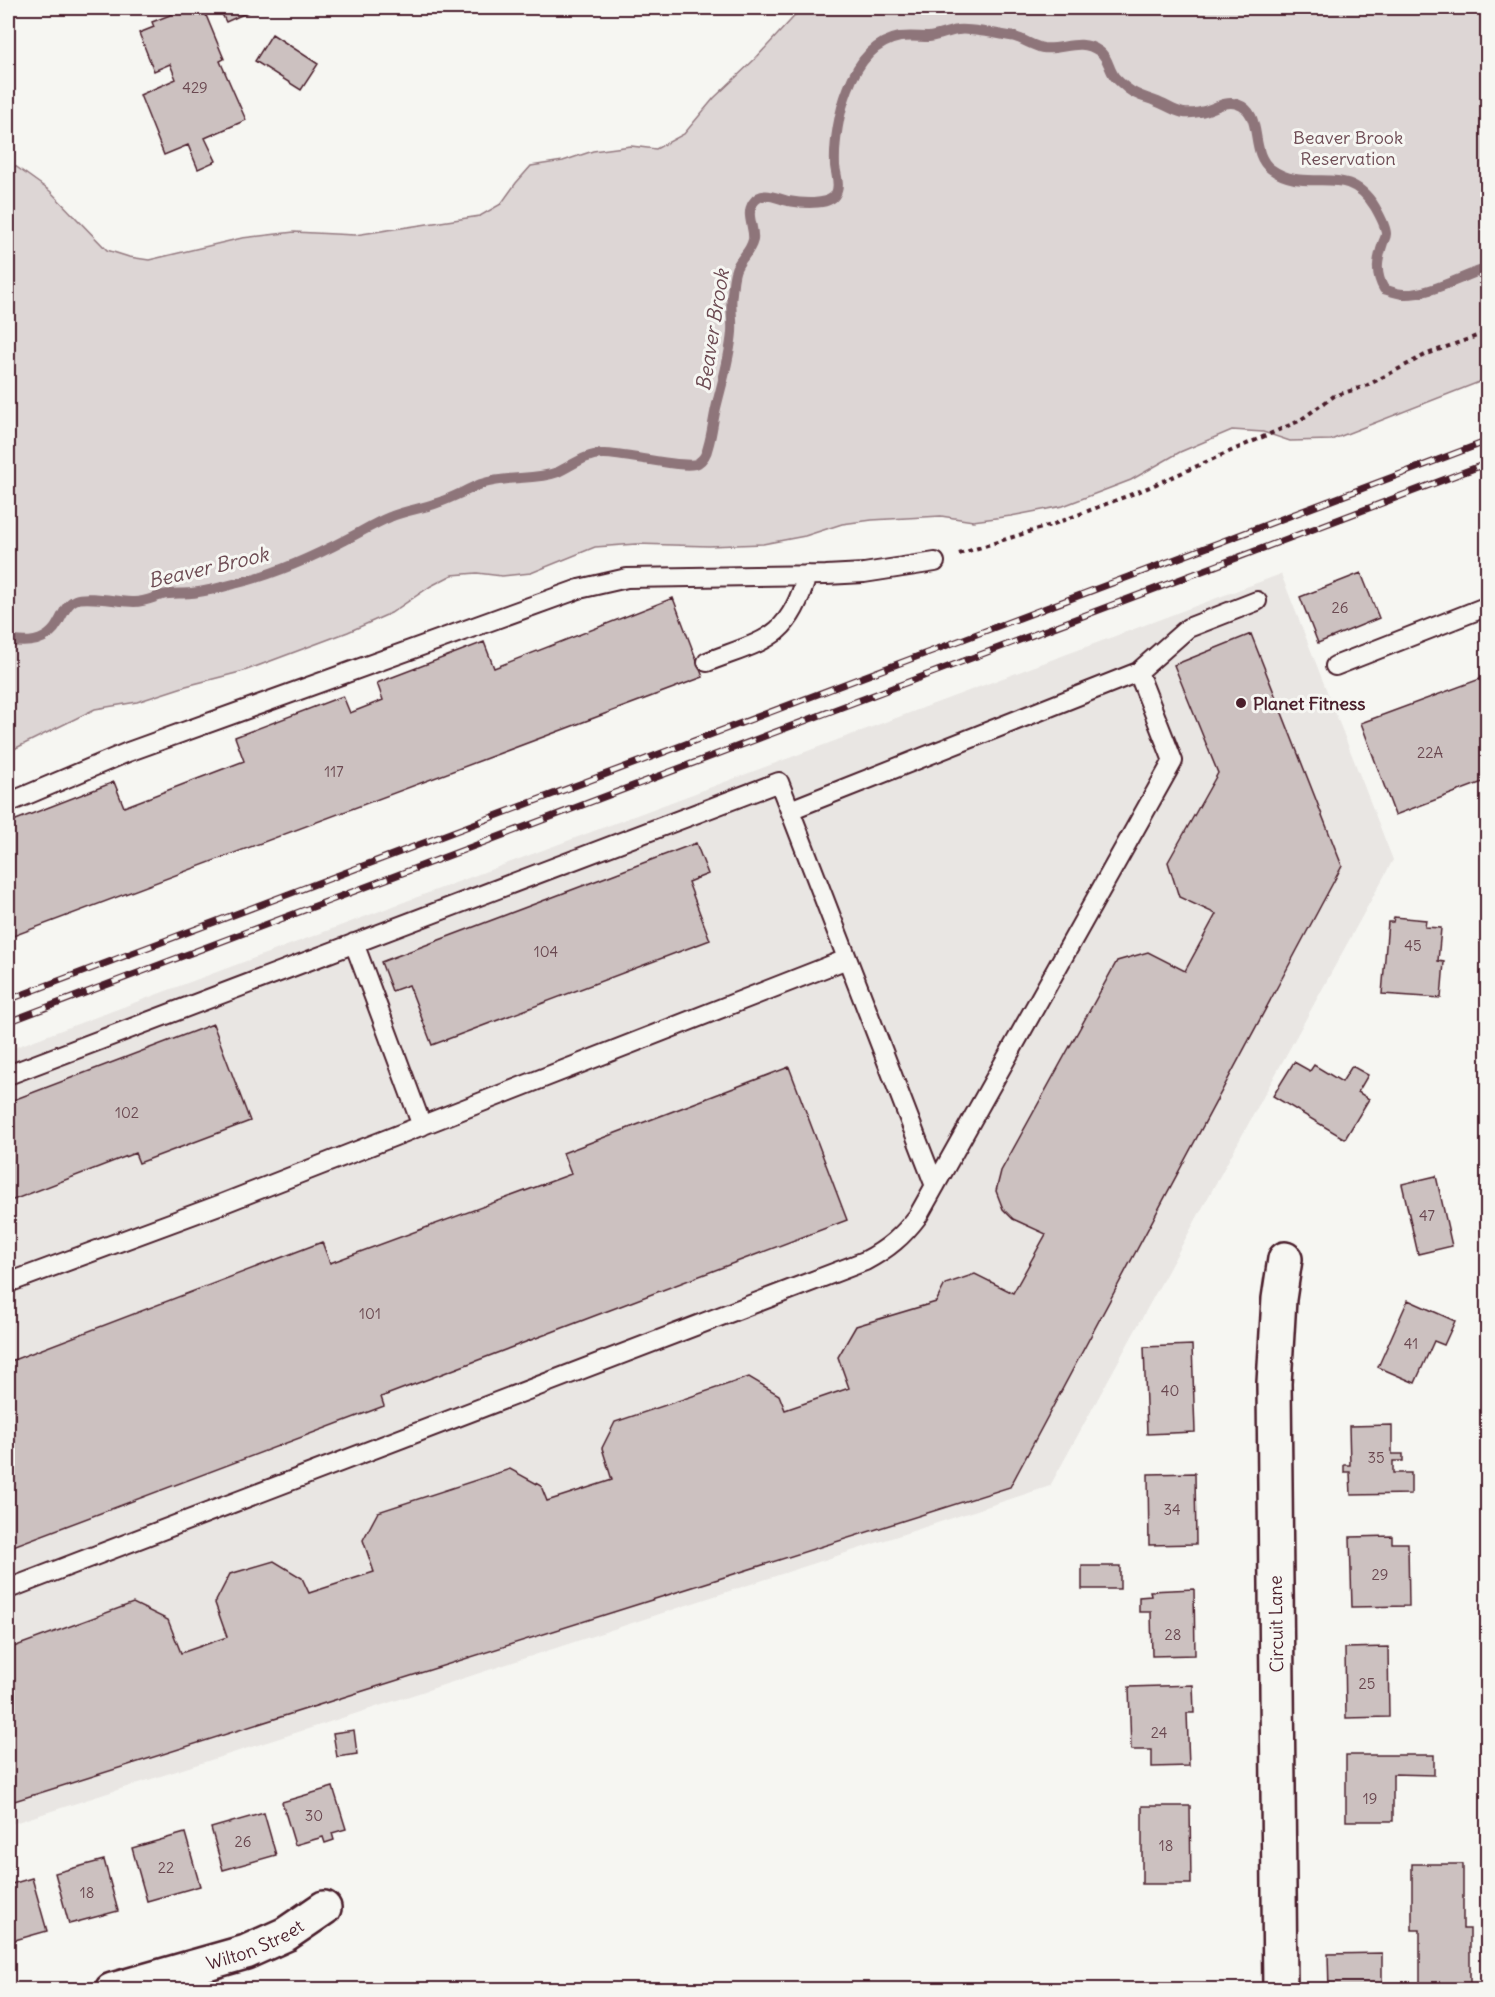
<svg xmlns="http://www.w3.org/2000/svg" width="1495" height="1997" font-family="Delius,sans-serif">
<rect width="100%" height="100%" fill="#f6f6f2"/>
<filter id="ink" filterUnits="userSpaceOnUse"><feTurbulence type="fractalNoise" baseFrequency=".0167" numOctaves="2"/><feDisplacementMap in="SourceGraphic" scale="12" xChannelSelector="R" yChannelSelector="G"/><feConvolveMatrix kernelMatrix="1 2 1 2 8 2 1 2 1" color-interpolation-filters="sRGB"/></filter>
<g filter="url(#ink)">
<!-- built -->
<path fill="#e9e6e3" d="M1281,574L1393,860L1050,1486L370,1709L8,1825V1050Z"/>
<!-- green -->
<path fill="#ddd6d5" stroke="#947a80" stroke-width="1.5" d="M802,8H1487V379L1331,440L1290,441L1263,432L1232,430L1180,452L1131,480L1063,506L1011,516L973,521L941,516L872,520L842,524L805,536L763,544L709,546L636,544L595,547L531,573L502,576L477,573L452,575L431,586L391,613L348,632L244,671L186,686L137,702L95,709L8,752V161L50,191L107,250L129,257L149,260L242,238L294,232L355,235L480,216L501,204L516,183L531,166L563,161L593,151L631,146L656,149L684,134L714,98L755,59Z"/>
<g fill="none" stroke-linecap="round" stroke-linejoin="round">
<!-- stream -->
<path stroke="#8e747a" stroke-width="10" d="M8,640C27,644 48,642 58,623C63,615 66,604 75,600C86,595 120,602 134,602C145,602 152,598 162,595C171,593 181,594 191,593C206,592 223,587 238,583C275,574 313,557 347,539C361,532 375,523 390,517C405,510 421,509 437,503C452,498 466,490 481,484C507,475 534,481 558,472C573,465 585,454 603,454C622,453 687,470 698,463C704,459 707,452 708,447C712,434 713,421 716,408C722,383 730,358 732,332C733,319 730,306 732,293C733,285 733,272 738,265C743,256 750,252 753,240C755,228 745,215 753,203C762,189 776,198 788,201C800,203 828,206 835,195C841,187 836,175 835,166C834,142 839,112 848,89C857,65 873,42 900,37C910,36 920,37 929,37C940,36 948,31 958,30C968,28 1004,35 1015,37C1025,40 1033,46 1043,48C1061,51 1080,37 1099,51C1108,57 1108,67 1114,76C1118,81 1123,85 1128,89C1137,96 1145,97 1155,101C1172,107 1179,117 1200,112C1213,110 1224,100 1237,104C1265,113 1248,152 1271,169C1308,196 1346,159 1375,207C1379,214 1386,226 1386,234C1386,237 1384,240 1383,243C1377,261 1375,273 1384,289C1390,291 1397,294 1404,294C1429,295 1462,276 1488,268"/>
</g>
<!-- building -->
<path fill="#ccc1c0" stroke="#4a1f2b" stroke-width="1.5" d="M188,8H203L224,59L220,61L246,120L205,138L216,161L198,169L188,145L164,155L140,95L176,79L170,64L154,71L139,33L154,27L152,22Z
M219,8H257L226,22Z
M272,34L318,64L301,90L255,61Z
M1361,573L1379,618L1318,643L1300,597Z
M673,598L703,677L8,938V840H9L8,823L114,782L124,807L244,761L235,737L343,696L350,713L383,700L377,683L484,642L494,668Z
M1251,634L1342,866L1010,1487L8,1803V1649L133,1603L168,1620L181,1653L227,1637L215,1603L230,1574L274,1561L302,1578L309,1593L374,1572L363,1540L378,1512L510,1469L541,1486L547,1501L612,1480L602,1448L615,1422L749,1377L779,1395L785,1410L849,1388L838,1357L856,1326L936,1302L945,1284L975,1274L1013,1293L1046,1234L1013,1219L1003,1209L996,1191L1001,1171L1117,961L1148,952L1185,971L1216,914L1179,897L1168,862L1218,773L1174,665Z
M1488,676V780L1395,815L1361,723Z
M696,843L708,874L688,882L710,940L432,1045L409,985L392,991L381,962Z
M1394,917L1426,920L1425,927L1441,928L1438,961L1444,962L1441,998L1382,994L1388,922H1393Z
M213,1024L250,1121L139,1163L135,1153L8,1202V1102Z
M1294,1062L1310,1071L1314,1065L1342,1082L1352,1066L1368,1075L1358,1092L1369,1099L1345,1139L1273,1096Z
M789,1067L847,1220L381,1397L384,1406L8,1548V1362L322,1242L330,1263L571,1174L563,1153Z
M1436,1176L1452,1246L1418,1254L1402,1184Z
M1408,1300L1455,1321L1444,1345L1434,1341L1415,1383L1378,1367Z
M1192,1345L1195,1432L1147,1434L1144,1347Z
M1392,1425V1454H1403V1461H1393V1473H1411V1494L1351,1495L1350,1472H1344V1465H1350L1349,1426Z
M1195,1473L1196,1544L1149,1545L1148,1474Z
M1392,1536V1543H1408L1409,1606L1352,1607L1350,1537Z
M1082,1566H1120V1589H1082Z
M1194,1589L1195,1655L1152,1656L1151,1612H1139V1597L1151,1596L1150,1591Z
M1388,1647L1389,1717L1346,1718L1345,1648Z
M1193,1685L1194,1713H1187L1189,1766L1152,1767V1750H1131L1129,1687Z
M354,1730L357,1754L337,1757L333,1733Z
M1346,1755H1434V1775L1393,1774V1821H1346Z
M333,1787L346,1829L332,1833L334,1840L325,1843L323,1837L295,1845L282,1802Z
M1142,1806H1190L1191,1884H1142Z
M264,1813L276,1855L223,1870L211,1828Z
M185,1833L200,1886L147,1901L132,1848Z
M104,1860L118,1911L69,1924L55,1873Z
M1412,1864H1463V1929H1470V1990H1420V1930H1412Z
M32,1878L47,1931L8,1942V1885Z
M1382,1953V1990H1329L1328,1954Z"/>
<g fill="none" stroke-linecap="round" stroke-linejoin="round">
<!-- lane casing -->
<g stroke="#4a1f2b" stroke-width="22">
<path id="lane" d="M707,662C764,640 789,640 807,575
M1335,666L1488,606
M8,803L128,752L579,589L627,578L826,575L864,573L935,562
M790,810L1138,672L1188,628L1257,601
M354,943L422,1126
M8,1075L779,782L935,1186
M8,1283L219,1205L847,959
M8,1589L865,1261C888,1249 903,1236 918,1216L1173,761L1138,672"/>
</g>
<!-- street casing -->
<g stroke="#4a1f2b" stroke-width="38">
<g id="street">
<path id="s1" d="M112,1990L246,1952L286,1934L324,1908"/>
<path d="M1280,1990L1274,1383L1279,1299L1285,1259"/>
</g>
</g>
<!-- path -->
<path stroke="#4a1f2b" stroke-width="4" stroke-dasharray="4.5 4.5" stroke-linecap="butt" d="M959,554L1054,524L1145,489L1299,421L1334,396L1366,386L1427,354L1488,332"/>
<!-- lane -->
<use href="#lane" stroke="#f6f6f2" stroke-width="18"/>
<!-- street -->
<use href="#street" stroke="#f6f6f2" stroke-width="33"/>
<!-- rail casing -->
<g stroke="#4a1f2b" stroke-width="7">
<path id="rail" d="M8,1000L1488,441
M8,1022L1488,463"/>
</g>
<!-- rail -->
<use href="#rail" stroke="#f6f6f2" stroke-width="4.5" stroke-dasharray="14" stroke-linecap="butt"/>
</g>
</g>
<!-- markers -->
<circle fill="#4a1f2b" stroke="#f6f6f2" stroke-width="2" cx="1241" cy="703" r="6"/>
<g text-anchor="middle" dominant-baseline="central" stroke-width="6" stroke-linejoin="round" paint-order="stroke">
<!-- number labels -->
<g font-size="15" fill="#6a4850">
<text x="195" y="87">429</text>
<text x="1340" y="607">26</text>
<text x="1430" y="752">22A</text>
<text x="334" y="771">117</text>
<text x="1413" y="945">45</text>
<text x="546" y="951">104</text>
<text x="127" y="1112">102</text>
<text x="1427" y="1215">47</text>
<text x="370" y="1313">101</text>
<text x="1411" y="1343">41</text>
<text x="1170" y="1390">40</text>
<text x="1376" y="1457">35</text>
<text x="1172" y="1509">34</text>
<text x="1380" y="1574">29</text>
<text x="1173" y="1634">28</text>
<text x="1367" y="1683">25</text>
<text x="1159" y="1732">24</text>
<text x="1370" y="1798">19</text>
<text x="314" y="1815">30</text>
<text x="243" y="1841">26</text>
<text x="1166" y="1845">18</text>
<text x="166" y="1867">22</text>
<text x="87" y="1892">18</text>
</g>
<!-- park labels -->
<g font-size="18" fill="#6f4d56" stroke="#f6f6f2">
<text x="1348" y="137">Beaver Brook<tspan x="1348" dy="21">Reservation</tspan></text>
</g>
<!-- poi labels -->
<g font-size="18" font-weight="bold" fill="#4a1f2b" stroke="#f6f6f2" text-anchor="start">
<text x="1253" y="703">Planet Fitness</text>
</g>
<!-- street labels -->
<g font-size="18" fill="#4a1f2b" stroke="#f6f6f2">
<text transform="translate(1276 1624) rotate(-91)">Circuit Lane</text>
<text stroke="none"><textPath href="#s1" startOffset="150">Wilton Street</textPath></text>
</g>
<!-- water labels -->
<g font-size="20" font-style="italic" fill="#6c4a52" stroke="#f6f6f2">
<text transform="translate(712 330) rotate(-81)">Beaver Brook</text>
<text transform="translate(208 567) rotate(-13)">Beaver Brook</text>
</g>
</g>
<!-- margin -->
<rect width="1495" height="1997" fill="none" stroke="#f6f6f2" stroke-width="30"/>
<rect x="15" y="15" width="1465" height="1967" fill="none" stroke="#4a1f2b" stroke-width="2" filter="url(#ink)"/>
</svg>
